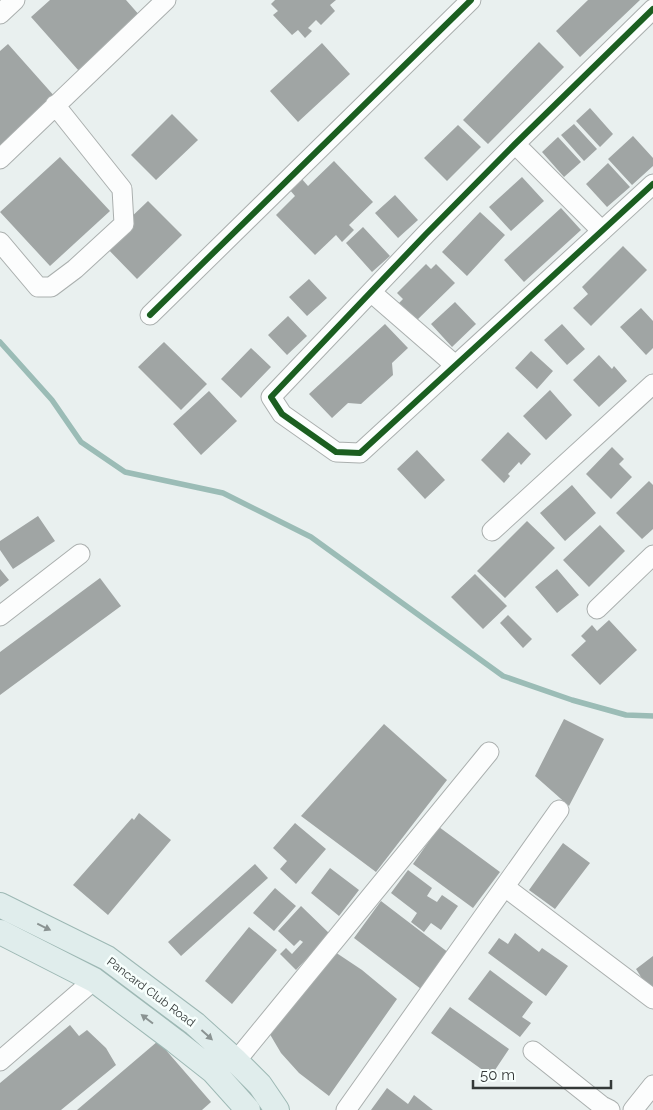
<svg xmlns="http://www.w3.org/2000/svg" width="653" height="1110" font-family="Raleway,sans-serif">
<rect width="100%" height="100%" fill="#e9f0ef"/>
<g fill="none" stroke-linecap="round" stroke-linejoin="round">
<!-- stream -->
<path stroke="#9bbcb6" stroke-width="5.5" d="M0,342L52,400L81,442L125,472L223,493L311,537L503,676L572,700L626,715L653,716"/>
</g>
<!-- building -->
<path fill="#a0a5a4" d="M50,0H126L141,17L79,71L31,17Z
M275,0H336L330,5L335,11L321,25L316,20L308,28L312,31L305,38L298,30L292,35L273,15L278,11L271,4Z
M588,0H640L580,57L556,31Z
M539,42L564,67L488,144L463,120Z
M322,43L350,74L298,122L270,91Z
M8,44L56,98L0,149V51Z
M590,108L613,134L600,147L576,121Z
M172,114L198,140L156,180L131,155Z
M574,124L597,149L584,161L561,135Z
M458,125L481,147L447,181L424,158Z
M633,136L653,158V166L632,185L608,159Z
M558,137L581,162L564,177L542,152Z
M60,157L110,211L50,266L0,212Z
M334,161L373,202L349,225L354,230L342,242L336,235L315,255L276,215L295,196L289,189L301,178L308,186Z
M608,163L630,187L607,207L586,184Z
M522,177L544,201L511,231L489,207Z
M395,195L418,220L398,238L375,213Z
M148,201L182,235L137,279L103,244Z
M561,208L581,230L524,282L504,260Z
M480,212L505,235L467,276L442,252Z
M363,227L390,256L372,272L346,243Z
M623,246L647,270L591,326L573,308L588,294L582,287Z
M426,264L431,269L436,264L455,283L415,322L398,304L403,299L397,293Z
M309,279L327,298L307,316L289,297Z
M455,302L476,324L452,347L431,324Z
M641,308L653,321V348L646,355L620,327Z
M288,316L307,336L287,355L268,335Z
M385,324L408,348L392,363L393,375L361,404L348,403L332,418L309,394Z
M562,324L585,349L567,365L544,340Z
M164,342L207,384L181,410L138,367Z
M251,348L271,367L241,398L221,379Z
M531,351L553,371L537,389L515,368Z
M599,355L612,369L614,366L627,381L599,407L573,380Z
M550,390L572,415L546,440L523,416Z
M209,391L237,421L201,455L173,424Z
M508,432L531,454L521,465L519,462L508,474L510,476L504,483L481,460Z
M612,447L624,459L619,464L632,477L611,499L586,474Z
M417,450L445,480L425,499L397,469Z
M649,481L653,485V529L642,539L616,513Z
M572,485L596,513L565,541L540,513Z
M38,516L55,541L13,569L0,550V541Z
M527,521L555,548L505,598L477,571Z
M600,525L625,551L589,587L563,560Z
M0,569L9,580L0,587Z
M557,569L579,595L557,613L535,587Z
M475,574L507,606L483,629L451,597Z
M100,578L121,606L0,695V652Z
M508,615L532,639L523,648L500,623Z
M609,620L637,650L600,685L571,655L586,641L581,636L592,625L597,631Z
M564,719L604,739L569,806L535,776Z
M384,724L447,780L376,872L301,816Z
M139,813L171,840L108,915L73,885L132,818L134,820Z
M295,823L326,849L296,884L280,869L287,861L273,848Z
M439,827L500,872L473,908L413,864Z
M563,843L590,863L555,909L529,890Z
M255,864L268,878L181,956L168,942Z
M330,868L359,890L339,916L311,893Z
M408,870L432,888L427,896L437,902L442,895L458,906L441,930L431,923L424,932L411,922L417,913L391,893Z
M275,888L296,906L274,931L253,913Z
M381,901L449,953L421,989L354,938Z
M301,906L330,934L296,970L280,954L286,948L292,954L303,942L300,940L294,946L278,931Z
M249,927L277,950L232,1004L205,981Z
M515,933L539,952L542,948L568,966L546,996L488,953L499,938L508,944Z
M335,952L362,970L397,999L329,1096L299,1073L281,1053L268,1031Z
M653,956V989L648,988L636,969Z
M490,970L533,1002L522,1017L531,1023L520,1037L468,999Z
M450,1007L509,1049L491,1076L431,1033Z
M70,1025L79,1036L87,1030L106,1048L116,1065L61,1110H0V1083Z
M158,1041L211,1102L202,1110H77Z
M387,1088L408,1104L414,1095L433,1110H371Z"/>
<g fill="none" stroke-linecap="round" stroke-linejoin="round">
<!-- minor casing -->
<g stroke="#aaafae" stroke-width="21">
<path id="minor" d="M653,9L515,144L426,234L271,397L282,414L336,452L360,453L653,184
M0,14L15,0
M515,144L602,231
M0,159L166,0
M0,242L38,287H51L75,269L124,224L122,189L55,105
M371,292L455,365
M150,315L471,0
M492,531L653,384
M597,609L653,555
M0,616L80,554
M505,887L653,999
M533,1051L602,1106L610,1110
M0,1061L94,980
M236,1061L489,752
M346,1110L559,810
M633,1110L653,1085"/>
</g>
<!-- major casing -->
<g stroke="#9db8b4" stroke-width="26">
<path id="major" d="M0,905L107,958L195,1024L236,1061L260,1085L277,1110
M0,932L94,980L175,1041L213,1071L248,1110"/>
</g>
<!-- minor -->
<use href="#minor" stroke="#fcfdfd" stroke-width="19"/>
<!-- major -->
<use href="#major" stroke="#e0edec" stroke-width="24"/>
<!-- cycleway casing -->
<g stroke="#f7fffd" stroke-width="9">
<path id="cycleway" d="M653,9L515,144L426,234L271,397L282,414L336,452L360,453L653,184
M150,315L471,0"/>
</g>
<!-- cycleway -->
<use href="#cycleway" stroke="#1b5e20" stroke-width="6"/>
</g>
<!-- one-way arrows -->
<defs><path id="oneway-solid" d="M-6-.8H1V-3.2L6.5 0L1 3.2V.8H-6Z" transform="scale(1.25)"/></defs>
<g fill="#8a9392">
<use href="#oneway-solid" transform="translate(44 927) rotate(26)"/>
<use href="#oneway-solid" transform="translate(147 1019) rotate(-143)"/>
<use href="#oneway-solid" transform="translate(207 1035) rotate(42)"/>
</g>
<g text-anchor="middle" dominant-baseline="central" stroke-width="5" stroke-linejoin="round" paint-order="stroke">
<!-- street labels -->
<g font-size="12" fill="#343938" stroke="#f7fffd">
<text transform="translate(151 992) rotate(37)">Pancard Club Road</text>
</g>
</g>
<!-- scale -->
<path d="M473 1080v8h138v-8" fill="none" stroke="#343938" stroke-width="2.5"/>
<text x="480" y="1080" font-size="15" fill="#343938" stroke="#f7fffd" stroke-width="4" paint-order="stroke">50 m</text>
</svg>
